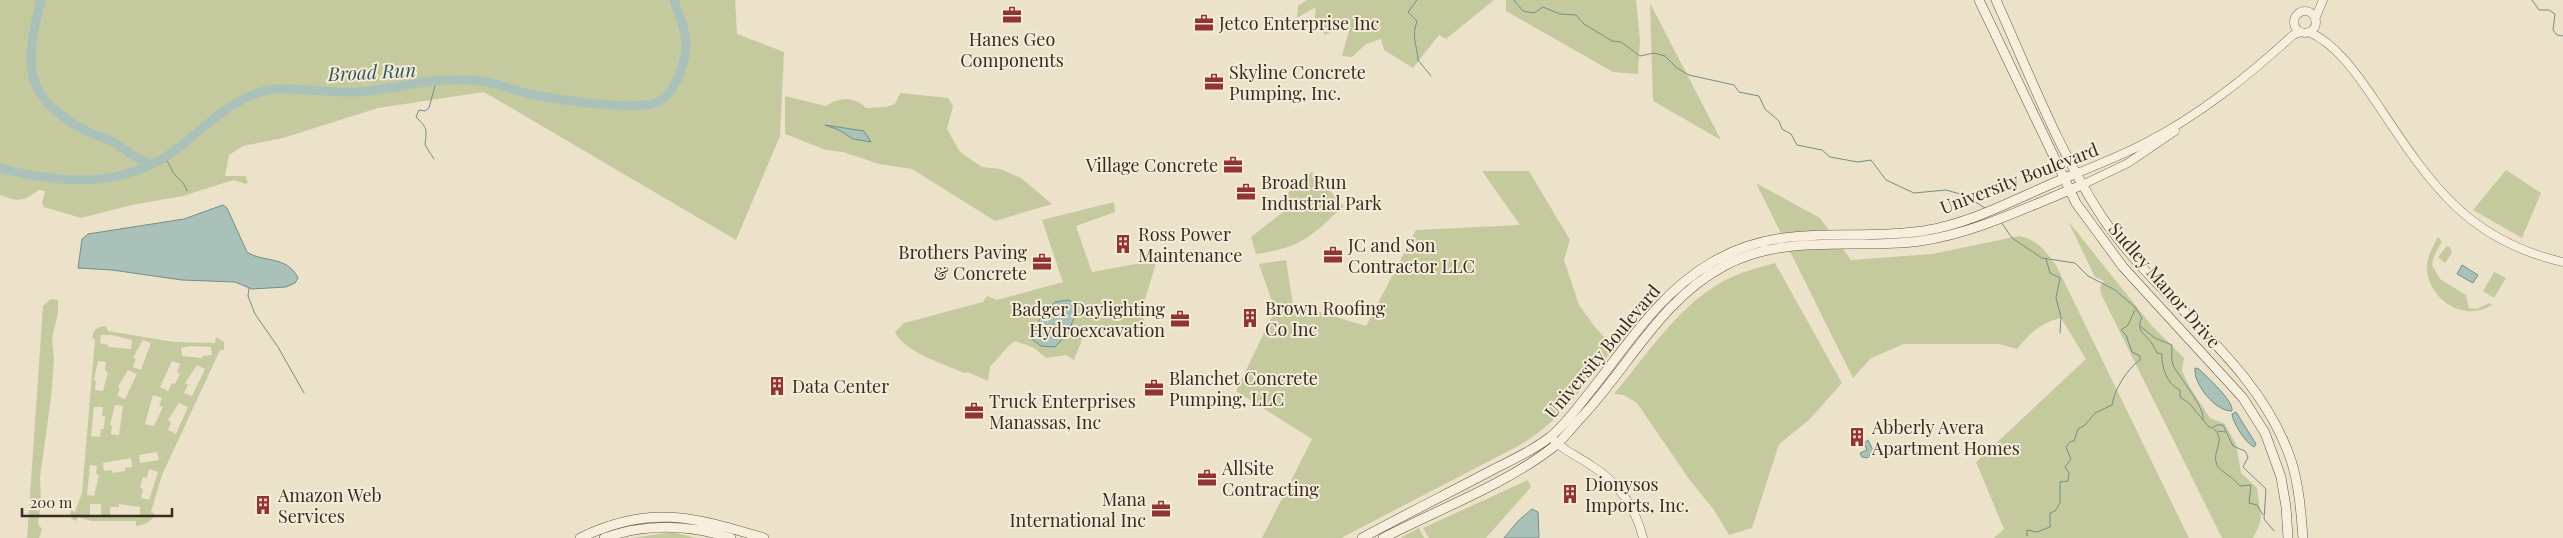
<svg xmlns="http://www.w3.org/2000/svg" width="2563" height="538" font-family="'Playfair Display',serif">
<rect width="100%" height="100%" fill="#ece2ca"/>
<!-- green -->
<path fill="#c4ca9e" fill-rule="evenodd" d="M0,0H735L737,34L784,52L780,136L736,240L484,92L378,108L283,138L243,146L229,155L225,176H245L248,182L246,184L234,180L227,182L183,196L132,205L81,218L44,207L42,203L45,191L39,190C22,202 19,202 0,195Z
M1307,0H1494L1446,39L1439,35L1413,68L1384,50L1381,39L1366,44L1352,57L1342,56L1350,27L1344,21L1326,35L1314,25L1316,7L1297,18L1298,6Z
M1506,0H1636L1640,40L1638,74L1613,72L1506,11Z
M1650,3L1721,140L1653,101Z
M900,93L948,98L953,106L947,129L960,152L982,167L1001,169L1021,178L1052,204L995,221L912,169L879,164L843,152L826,150L785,134V96L826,106C839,97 854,96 866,108L886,107L895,104Z
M2506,170L2541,193L2522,238L2473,210Z
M1482,171H1529L1570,240L1564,260L1579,305L1595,327L1614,348C1586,383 1561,420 1522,444L1341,538H1262L1312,439L1236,391L1275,310L1259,264L1286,260L1293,304L1366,326L1416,230L1520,225Z
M1312,172L1344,206C1310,237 1303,247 1256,254L1251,237L1283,212V197Z
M1756,183L1820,218L1851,260L1932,254L2019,236C2037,239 2047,252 2057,267L2189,538H1994L2004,529L1976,462L2086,359L2061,318C2040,323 2030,333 2017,349L1999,344H1904L1871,358L1853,378Z
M1114,202L1115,212L1076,226L1092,272L1157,260L1141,312L1146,326L1145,330L1136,331L1129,339L1091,330L1083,337L1074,360L1066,355L1046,358L1034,348L1015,341C1004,348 1000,358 990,366L988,381L968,372L964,373C944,364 904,352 895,332L904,323L983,302L987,296L997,300L1063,282L1042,220Z
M2068,221L2152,326L2184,358L2182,371L2189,386L2210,418L2225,424L2236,444L2241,473L2257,488L2261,517L2259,526L2253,538H2222L2101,294L2100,287L2104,281L2095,277Z
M2438,237L2442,241L2434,256L2432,265L2440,279L2466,295L2469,308L2477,309L2489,303L2492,305C2464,323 2427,299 2427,267C2427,256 2433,246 2438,237Z
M2447,246L2450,247L2452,253L2445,263L2438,257Z
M1775,263L1842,383L1809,420L1779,444L1752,528L1729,535L1714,510L1689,479L1637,403L1624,395L1614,394C1646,356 1677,307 1722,282C1738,273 1757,268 1775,263Z
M2494,272L2506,278L2494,298L2483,291Z
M51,299L58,300V313L52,338L54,360L51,398L40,477L41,503L38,524L42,529L39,538H27L43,306Z
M106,326L108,331L174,342L215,343L216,337L224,342V350H220L162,475L151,512L155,514C153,521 143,526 136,526V521H91L78,517L76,521L72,519L70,514L71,510L75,512L82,493L95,339L92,338L94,331L99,327ZM101,335H111L132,340L131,349L108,347V345L100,343ZM143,340L151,343L141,370L133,367L136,359L133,358ZM190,346L211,347L212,355L203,356L202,358L182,356L181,348ZM98,361L106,362L105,371L108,372L103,391L95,390L96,381L94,380ZM172,361L180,364L177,372L180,374L175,384L172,383L168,391L160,387ZM197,365L205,369L192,396L184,393L188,385L185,383ZM128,370L137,374L125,399L117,396L120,389L118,387ZM153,395L162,398L159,406L163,407L154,426L145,424ZM179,403L188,407L176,434L168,430L171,422L168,420ZM115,405L123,406L119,435L111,434L112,425H110ZM94,407H103L102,416H105L104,429H101L100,437L91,436ZM157,452L159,460L140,463L139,455ZM131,458L132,467L125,468V471L113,473L112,470L104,471L103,463ZM90,465L97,466L96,474L99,475L94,496L87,495ZM149,469L158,472L149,500L141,498L143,489L140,488L143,477L147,478ZM90,504H101V516L90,515ZM119,504L140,507V515L110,516V507H119Z
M1528,480L1531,487L1486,538H1429L1423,528Z
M1419,528L1424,538H1400Z
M672,532L696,538H633Z"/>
<!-- water -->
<path fill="#aac1ba" stroke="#718f88" d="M825,125L864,131L871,142L853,139L839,130Z
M223,205L227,208L247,252C263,263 287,255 298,278L295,283L286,287L252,289L235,282L182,280L112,270L78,268L82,239L88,234L184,219Z
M2462,265L2478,275L2473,283L2457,274Z
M1068,300L1075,303C1078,319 1066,336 1055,347L1041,346L1033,340C1031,325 1046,313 1055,302Z
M2195,368L2199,369C2207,377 2234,401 2232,411C2216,412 2193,384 2195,368Z
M2236,412L2256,444L2254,447C2245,442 2234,425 2232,414Z
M1868,440L1874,452L1867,458L1862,457L1860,453L1867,450L1864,443Z
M1532,509L1538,512L1539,538H1504L1518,521Z"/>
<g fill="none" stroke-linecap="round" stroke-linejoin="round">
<!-- stream -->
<path stroke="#718f88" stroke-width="1" d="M1417,0L1408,12L1417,21C1411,37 1417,44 1418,60L1431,76
M1514,0L1523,11L1534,13L1543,7L1560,14L1576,15L1584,24L1612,41L1621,42L1640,56L1654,53L1665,56L1677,68L1689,75L1734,85L1739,92L1759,96L1765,109L1779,121L1782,129L1791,134L1797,145L1822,150L1830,157L1858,162L1871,160L1886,180L1914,193L1946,190L1964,195L1985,208
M2532,0L2539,10H2549L2555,14L2553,30L2557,35L2563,36
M164,158C170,163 171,170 175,175C181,181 184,182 187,191
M434,159L425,145C427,128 427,128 416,117L419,110L425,111L429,108L436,82
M2001,222L2012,238L2042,258L2075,263L2088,276L2115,290L2135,307L2142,318C2135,330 2145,334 2151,342C2153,345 2155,349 2157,353L2162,354C2161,366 2167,385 2180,390V397L2189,403L2208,426L2212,428L2217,425H2223L2233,446L2245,451L2248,457L2243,467L2266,489L2264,519L2274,531
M2046,259L2050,273L2060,278L2056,298L2061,317L2060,333
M249,288L248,296L255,314L278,347L304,393
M2140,326L2155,338L2172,345C2172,351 2171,359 2173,365C2179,377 2205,407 2203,419
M2214,429C2226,440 2213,450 2216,462C2217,471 2233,476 2240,486L2251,485L2249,503L2257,505L2263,515
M2218,431L2225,432
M2027,536V530L2037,532L2050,527V513L2055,511L2060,503V482L2068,481L2069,473L2065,467L2071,459L2066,447L2070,442L2074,441L2078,429L2085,425L2095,413L2112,405C2114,390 2127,369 2140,360V356L2132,352L2126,335L2121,330L2128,325L2135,310"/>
<!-- river -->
<path stroke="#aac1ba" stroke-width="9" d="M41,0C25,65 21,96 86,131C94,135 103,137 111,141C125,148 138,163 154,163
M0,168C60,184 124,189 177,149C207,126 238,91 279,89C305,88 330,93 356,92C399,89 444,74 488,82C502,85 516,91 530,94C553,99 640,112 658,102C676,92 684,66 686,47C687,32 678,14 674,0"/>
<!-- tertiary casing -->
<g stroke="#87755f" stroke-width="9">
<path id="tertiary" d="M2294 22a11 11 0 1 1 22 0a11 11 0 1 1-22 0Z
M2315,19L2323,0
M2309,32C2337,44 2359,77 2376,102C2428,180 2465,240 2563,262
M2075,174C2099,164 2123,155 2145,143C2200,115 2248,76 2293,35L2301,32
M2082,185L2128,163L2175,131
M1551,437C1561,450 1578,456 1592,466C1618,482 1636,509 1643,538"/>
</g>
<!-- secondary casing -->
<g stroke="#695642" stroke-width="10">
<path id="secondary" d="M1979,0L2076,203L2123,267L2243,398L2265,433L2281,477L2286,507L2288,538
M1996,0C2029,73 2058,150 2102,217C2159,302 2257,360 2291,460C2299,485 2301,512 2303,538
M580,538C650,504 693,517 764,538
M604,538C646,523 688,524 731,538
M1362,538C1406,514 1451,492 1496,468C1514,459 1534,450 1550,437C1564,426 1577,408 1589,393C1626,347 1658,294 1711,263C1780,221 1848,242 1923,231C1976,223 2026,193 2075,174
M1383,538C1439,509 1507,484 1556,445C1564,438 1571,429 1578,421C1628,369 1660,299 1726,265C1787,233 1855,250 1920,241C1976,233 2029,206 2082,185"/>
</g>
<!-- tertiary -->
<use href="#tertiary" stroke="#f7efdd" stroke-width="8"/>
<!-- secondary -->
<use href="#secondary" stroke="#f7efdd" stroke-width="9"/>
</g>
<!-- icons -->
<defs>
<g id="office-bare" transform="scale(1.5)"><path d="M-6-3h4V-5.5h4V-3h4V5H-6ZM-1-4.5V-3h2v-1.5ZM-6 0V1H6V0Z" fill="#923434" stroke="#f4ecd9" stroke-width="2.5" paint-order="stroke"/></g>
<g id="building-bare" transform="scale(1.5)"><path d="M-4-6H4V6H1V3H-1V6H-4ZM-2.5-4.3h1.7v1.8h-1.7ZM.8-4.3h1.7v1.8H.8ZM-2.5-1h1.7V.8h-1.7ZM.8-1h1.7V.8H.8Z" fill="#923434" stroke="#f4ecd9" stroke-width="2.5" paint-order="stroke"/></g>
</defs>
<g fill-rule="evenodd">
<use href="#office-bare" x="1012" y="15"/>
<use href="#office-bare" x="1204" y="23"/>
<use href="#office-bare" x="1214" y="82"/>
<use href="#office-bare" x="1233" y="165"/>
<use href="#office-bare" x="1246" y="192"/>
<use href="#building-bare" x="1123" y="244"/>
<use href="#office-bare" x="1333" y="255"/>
<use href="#office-bare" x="1042" y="262"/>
<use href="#building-bare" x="1250" y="318"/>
<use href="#office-bare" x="1180" y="319"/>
<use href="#building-bare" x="777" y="386"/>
<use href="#office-bare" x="1154" y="388"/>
<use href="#office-bare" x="974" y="411"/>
<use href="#building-bare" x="1857" y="437"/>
<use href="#office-bare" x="1207" y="478"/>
<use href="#building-bare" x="1570" y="494"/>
<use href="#building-bare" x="263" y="505"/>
<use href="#office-bare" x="1161" y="509"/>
</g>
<g text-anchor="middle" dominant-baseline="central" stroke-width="4" stroke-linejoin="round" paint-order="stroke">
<!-- poi labels -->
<g font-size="18" fill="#392d22" stroke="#f4ecd9" text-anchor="start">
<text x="1219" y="23">Jetco Enterprise Inc</text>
<text x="1012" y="39" text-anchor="middle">Hanes Geo<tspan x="1012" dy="21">Components</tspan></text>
<text x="1229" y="72">Skyline Concrete<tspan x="1229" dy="21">Pumping, Inc.</tspan></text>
<text x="1218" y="165" text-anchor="end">Village Concrete</text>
<text x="1261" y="182">Broad Run<tspan x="1261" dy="21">Industrial Park</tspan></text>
<text x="1138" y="234">Ross Power<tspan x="1138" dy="21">Maintenance</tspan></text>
<text x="1348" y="245">JC and Son<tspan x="1348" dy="21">Contractor LLC</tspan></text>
<text x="1027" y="252" text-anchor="end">Brothers Paving<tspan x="1027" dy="21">&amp; Concrete</tspan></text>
<text x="1265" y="308">Brown Roofing<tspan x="1265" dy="21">Co Inc</tspan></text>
<text x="1165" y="309" text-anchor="end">Badger Daylighting<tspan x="1165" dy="21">Hydroexcavation</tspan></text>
<text x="1169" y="378">Blanchet Concrete<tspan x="1169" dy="21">Pumping, LLC</tspan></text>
<text x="792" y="386">Data Center</text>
<text x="989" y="401">Truck Enterprises<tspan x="989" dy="21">Manassas, Inc</tspan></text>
<text x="1872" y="427">Abberly Avera<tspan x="1872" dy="21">Apartment Homes</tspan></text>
<text x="1222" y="468">AllSite<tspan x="1222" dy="21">Contracting</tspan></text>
<text x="1585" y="484">Dionysos<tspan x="1585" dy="21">Imports, Inc.</tspan></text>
<text x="278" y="495">Amazon Web<tspan x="278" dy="21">Services</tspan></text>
<text x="1146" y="499" text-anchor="end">Mana<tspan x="1146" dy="21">International Inc</tspan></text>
</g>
<!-- street labels -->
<g font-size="18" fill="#392d22" stroke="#f4ecd9">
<text transform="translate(2019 178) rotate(-21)">University Boulevard</text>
<text transform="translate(2165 285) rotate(49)">Sudley Manor Drive</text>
<text transform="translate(1602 351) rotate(-50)">University Boulevard</text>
</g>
<!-- water labels -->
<g font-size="19" font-style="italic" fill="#325756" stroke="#f4ecd9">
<text transform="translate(372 71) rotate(-3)">Broad Run</text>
</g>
</g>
<!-- scale -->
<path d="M22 508v8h150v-8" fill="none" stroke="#392d22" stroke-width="2.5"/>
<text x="30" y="508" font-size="15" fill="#392d22" stroke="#f4ecd9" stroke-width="4" paint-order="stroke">200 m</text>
</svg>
